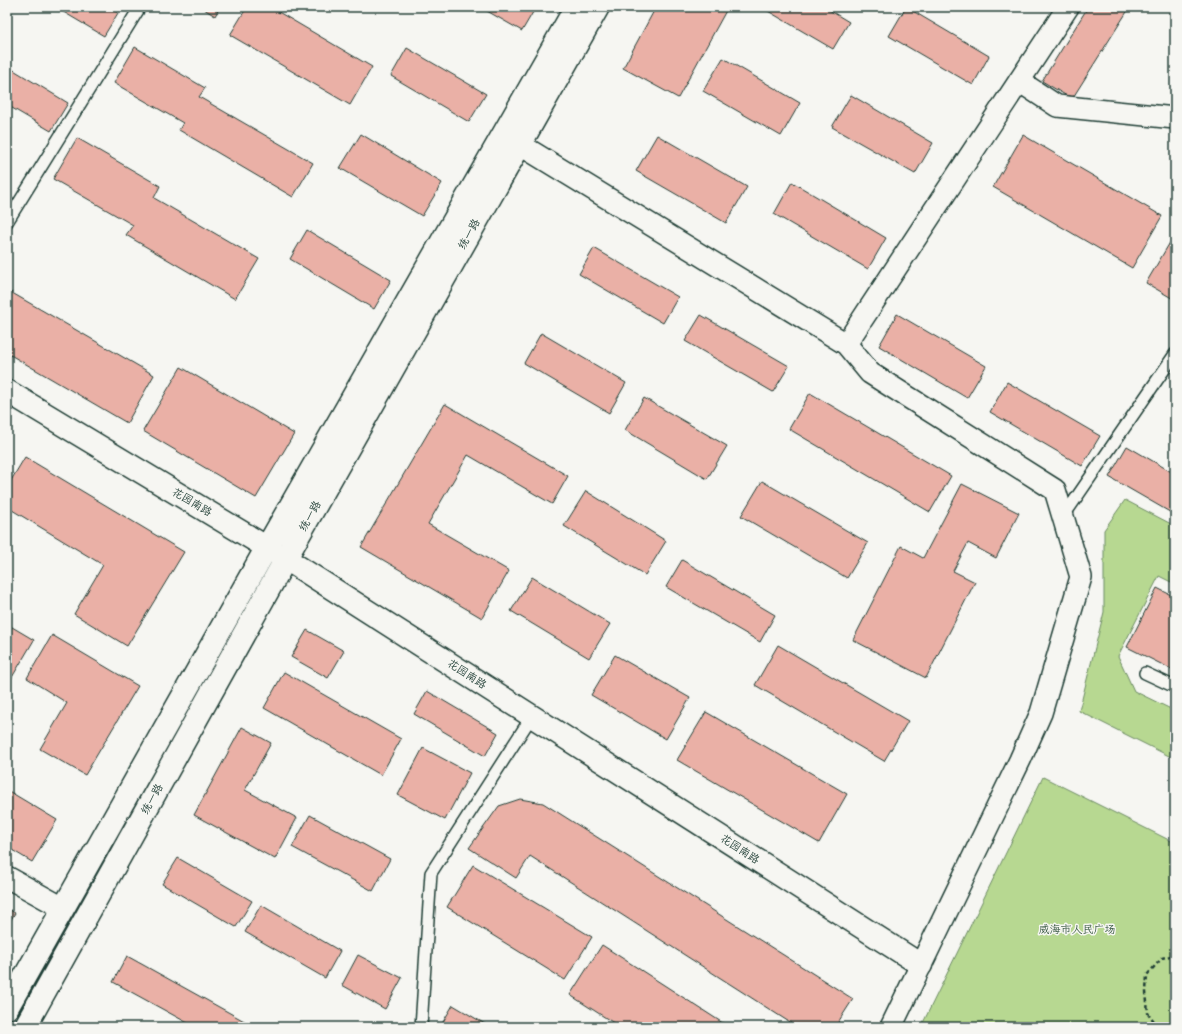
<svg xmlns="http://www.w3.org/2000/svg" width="1182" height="1034" font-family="'Shantell Sans','LXGW WenKai TC',sans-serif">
<rect width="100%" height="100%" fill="#f6f6f2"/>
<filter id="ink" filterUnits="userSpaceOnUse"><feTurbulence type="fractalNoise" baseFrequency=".025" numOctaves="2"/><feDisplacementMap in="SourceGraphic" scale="8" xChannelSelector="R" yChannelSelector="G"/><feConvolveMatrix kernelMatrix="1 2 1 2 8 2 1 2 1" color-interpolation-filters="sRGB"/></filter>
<g filter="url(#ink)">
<!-- green -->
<path fill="#b7d891" stroke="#6b8a62" d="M1125,500L1175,526V584L1159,576L1118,656L1134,691L1175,711V759L1079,711L1104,612V530Z
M1043,777L1175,843V1027H921Z"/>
<!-- building -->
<path fill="#eab0a6" stroke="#1f3d34" d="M55,7H108L118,13L104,36Z
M201,7H220L215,16Z
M247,7H270L372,67L350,105L230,35Z
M480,7H536L522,31Z
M656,7H728L678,98L623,68Z
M761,7H824L849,22L833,49Z
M906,7L989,56L973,85L889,36Z
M1088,7H1130L1072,99L1042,81Z
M135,47L205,88L199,97L313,163L293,197L179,130L183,123L114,83Z
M407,48L486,94L469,122L391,76Z
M723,58L800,103L781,136L703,91Z
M7,66L68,103L51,131L7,105Z
M851,95L933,143L915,174L832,127Z
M361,134L442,183L422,216L340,168Z
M657,135L747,187L726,223L636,171Z
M1023,135L1162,216L1132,268L993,187Z
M77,138L160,186L154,198L259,259L235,299L126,235L133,225L53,179Z
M792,182L886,238L868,269L774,214Z
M307,230L391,280L374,309L290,259Z
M1175,234V300L1146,283Z
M594,248L678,297L663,323L579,274Z
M7,290L154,375L127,423L7,353Z
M897,314L986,366L967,398L879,346Z
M701,315L789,366L773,392L685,341Z
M541,333L626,383L609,413L524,363Z
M181,367L294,434L256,498L143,431Z
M1007,382L1100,436L1082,466L990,412Z
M810,393L951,476L930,512L789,429Z
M644,398L727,446L707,479L625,430Z
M445,404L568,476L552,504L468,455L428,524L509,571L482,618L361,547Z
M1127,446L1175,474V515L1109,477Z
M25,457L184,552L127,646L74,614L103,565L7,507V487Z
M762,481L868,543L847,578L741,516Z
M962,484L1019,513L996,558L968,543L953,571L975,582L926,678L853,640L901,546L923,558Z
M586,491L666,541L645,575L564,526Z
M682,560L775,615L760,642L666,587Z
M532,577L610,624L589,658L511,611Z
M1157,588L1175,597V671L1127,647Z
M7,624L34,640L11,679L7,677Z
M307,630L344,651L328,678L291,657Z
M52,635L138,686L85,775L40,749L67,703L27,678Z
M778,645L908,721L884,761L755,685Z
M615,655L690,698L666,739L591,695Z
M284,672L401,739L381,775L264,708Z
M427,691L498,733L485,756L414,714Z
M706,712L847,794L819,843L677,760Z
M242,727L271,743L245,790L297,818L275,859L194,815Z
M423,748L470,773L445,820L398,795Z
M7,790L57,820L32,862L7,847Z
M520,799L543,803L853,999L835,1027H797L530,856L516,878L469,848L499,806Z
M310,815L390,859L373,891L292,847Z
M178,858L252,901L236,927L162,884Z
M473,865L592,937L565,980L447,907Z
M261,905L340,951L325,978L245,932Z
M7,908L15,913L7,926Z
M602,945L729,1027H620L570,995Z
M358,955L402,978L385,1009L342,985Z
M127,956L255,1027H195L113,982Z
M453,1005L490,1027H440Z"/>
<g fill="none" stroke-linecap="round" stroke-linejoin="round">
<!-- service casing -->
<g stroke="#1f3d34" stroke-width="14">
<path id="service" d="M7,222L140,7
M1063,517L1175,354
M1145,673L1175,687
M421,1027L431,873L532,716"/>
</g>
<!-- minor casing -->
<g stroke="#1f3d34" stroke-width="24">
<path id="minor" d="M1019,81L1057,106L1175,118
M519,144L846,344L870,373L1055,490L1081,577L1041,713L1020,760L891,1027
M846,344L1068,7
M7,877L63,908"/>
</g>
<!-- tertiary casing -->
<g stroke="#1f3d34" stroke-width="25">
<path id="tertiary" d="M7,391L286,559L921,965"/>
</g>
<!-- secondary casing -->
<g stroke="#1f3d34" stroke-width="25">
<path id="secondary" d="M7,1008L267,547L576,7
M25,1027L299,535L598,7"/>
</g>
<!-- path -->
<path stroke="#1f3d34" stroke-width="2.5" stroke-dasharray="4 3" stroke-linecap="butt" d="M1158,1027L1148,1013L1146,992L1147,975L1162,958L1175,955"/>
<!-- service -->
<use href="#service" stroke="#f6f6f2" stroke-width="11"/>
<!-- minor -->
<use href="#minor" stroke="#f6f6f2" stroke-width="21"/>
<!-- tertiary -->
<use href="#tertiary" stroke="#f6f6f2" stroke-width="22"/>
<!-- secondary -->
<use href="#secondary" stroke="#f6f6f2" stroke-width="22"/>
</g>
</g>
<g text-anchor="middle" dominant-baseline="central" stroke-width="3" stroke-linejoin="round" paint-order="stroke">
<!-- street labels -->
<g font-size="11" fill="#1f3d34" stroke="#f6f6f2">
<text transform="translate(469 234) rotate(-61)">统一路</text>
<text transform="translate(192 502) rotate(31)">花园南路</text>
<text transform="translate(310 516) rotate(-61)">统一路</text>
<text transform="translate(467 674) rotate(33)">花园南路</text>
<text transform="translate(152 799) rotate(-61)">统一路</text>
<text transform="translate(740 849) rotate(33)">花园南路</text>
</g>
<!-- park labels -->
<g font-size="11" fill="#3d5c47" stroke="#f6f6f2">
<text x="1077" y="929">威海市人民广场</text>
</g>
</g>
<!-- margin -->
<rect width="1182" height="1034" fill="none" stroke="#f6f6f2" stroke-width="24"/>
<rect x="12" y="12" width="1158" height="1010" fill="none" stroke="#1f3d34" stroke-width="1.5" filter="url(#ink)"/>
</svg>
